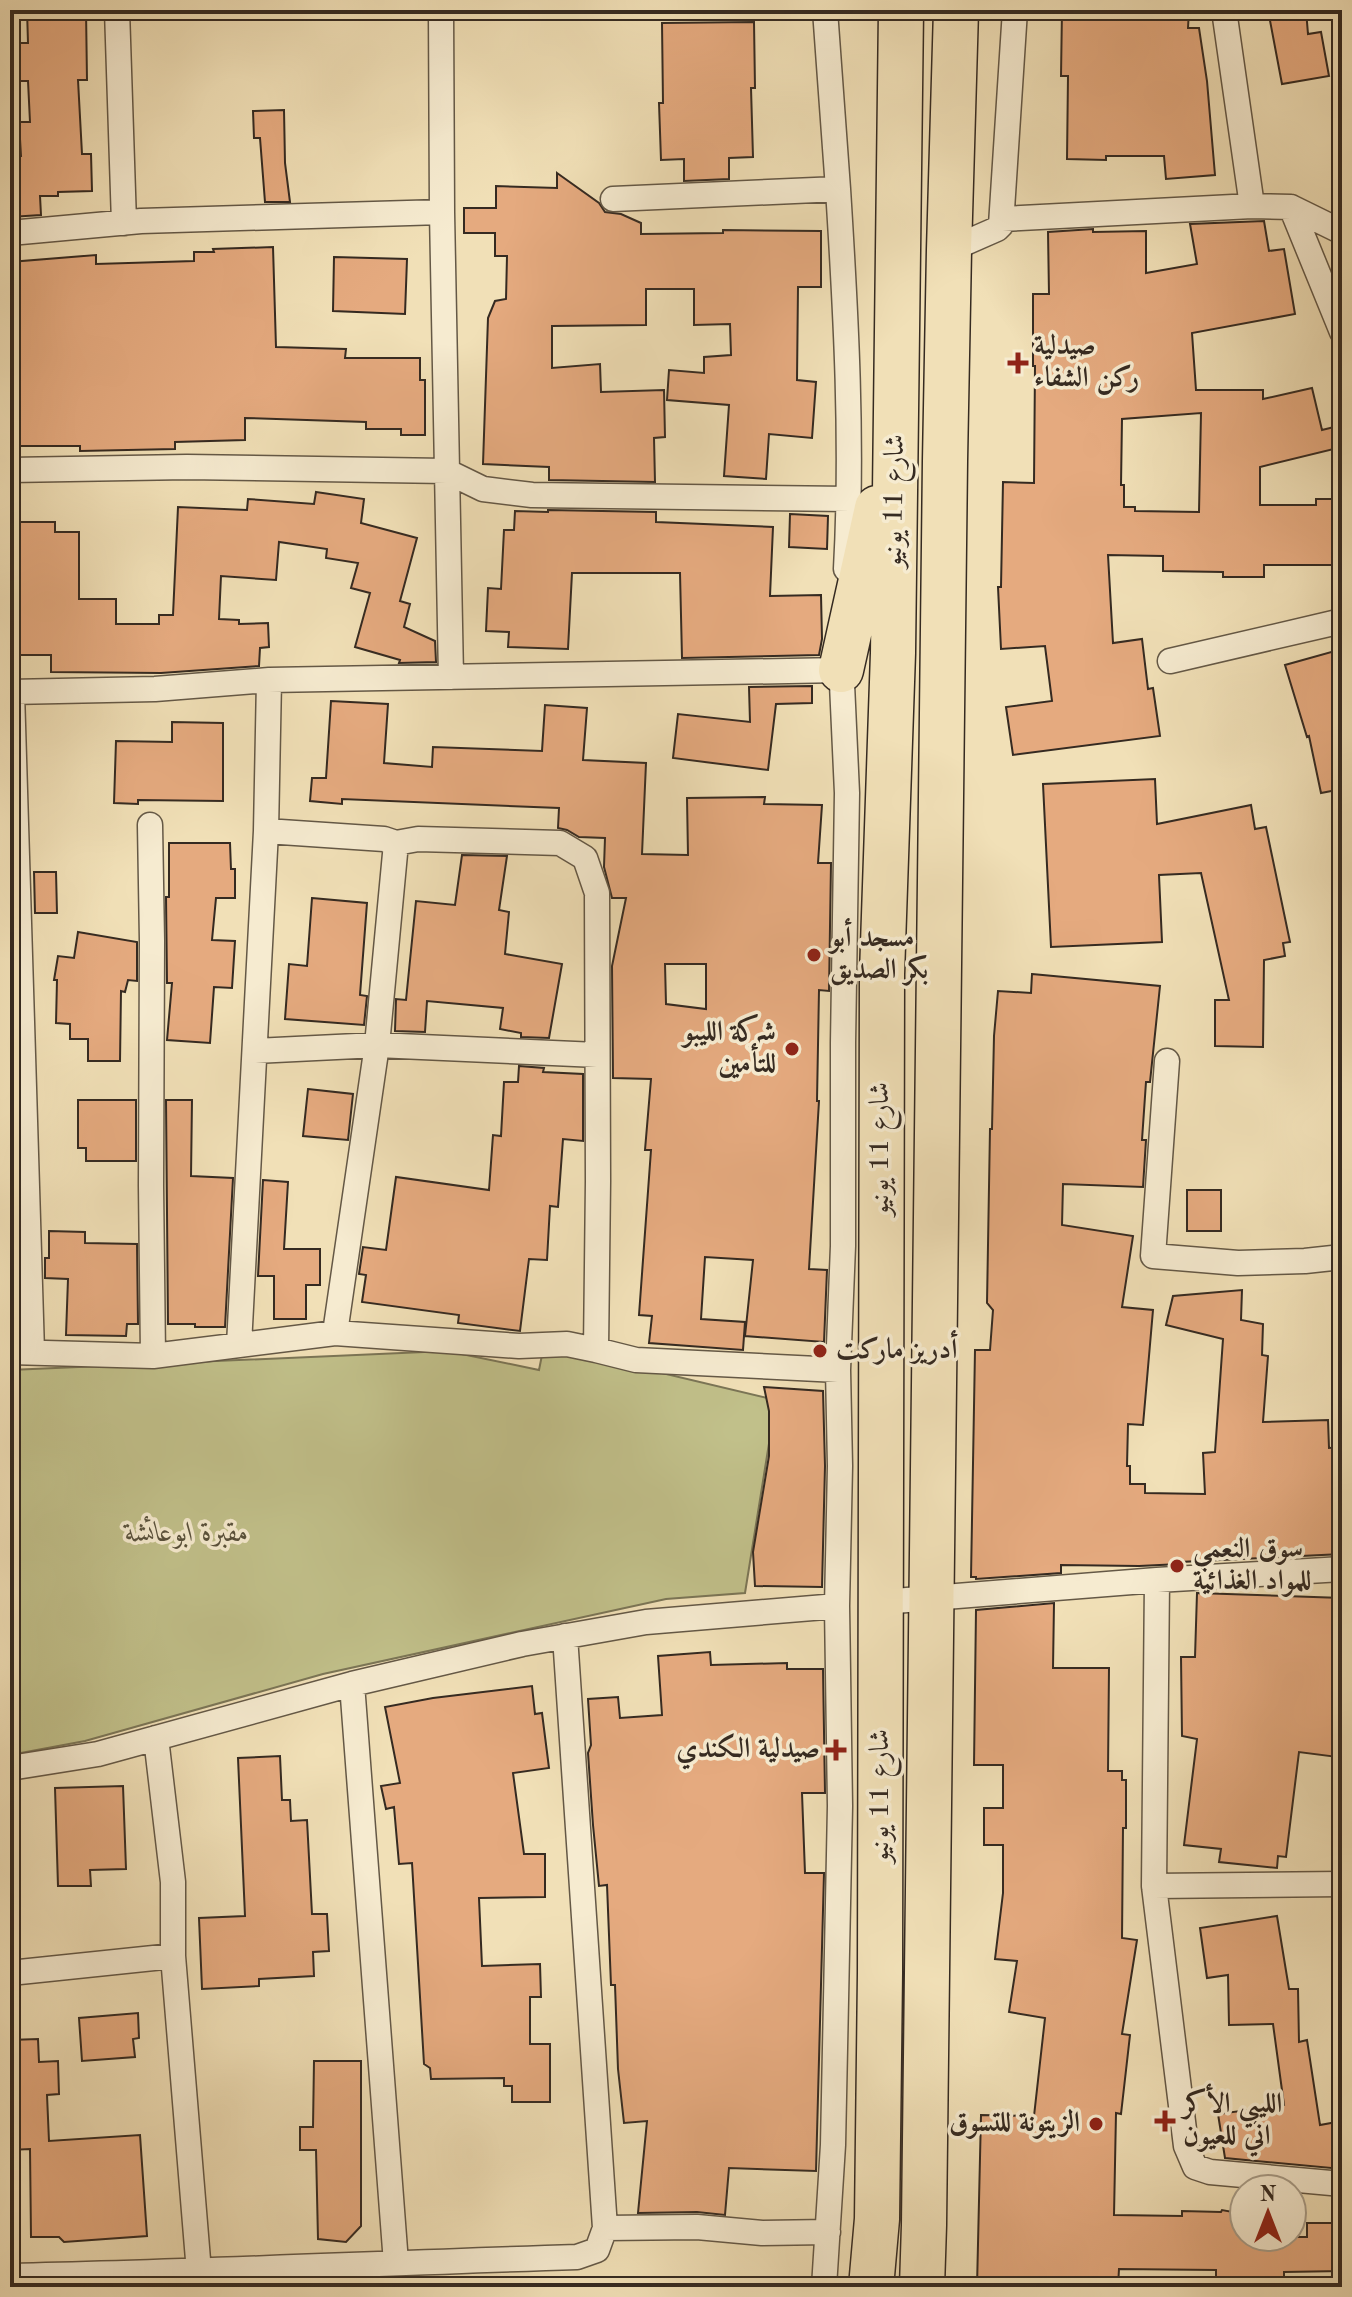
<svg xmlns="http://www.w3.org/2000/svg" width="1352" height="2297" font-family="'Old Standard TT',Amiri,serif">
<rect width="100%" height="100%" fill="#f1e0b7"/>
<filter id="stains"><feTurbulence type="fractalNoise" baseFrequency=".0025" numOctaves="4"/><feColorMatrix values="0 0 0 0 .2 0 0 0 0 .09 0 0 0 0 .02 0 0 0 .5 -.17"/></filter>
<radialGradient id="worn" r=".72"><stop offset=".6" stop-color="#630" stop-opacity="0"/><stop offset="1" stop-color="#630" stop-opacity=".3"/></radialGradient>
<!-- green -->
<path fill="#c1c08a" stroke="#7b7556" stroke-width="2" d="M544,1345L776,1400L745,1593L666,1599L323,1674L85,1741L10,1755V1370L447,1351L539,1370Z"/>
<!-- building -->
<path fill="#e5aa7f" stroke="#352a21" stroke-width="2" fill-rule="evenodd" d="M27,10H86L87,80H78L82,154H91L92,191L58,192V196H40L41,215L10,217V164H15L14,156H21L19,122H30L28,81H15V43H28Z
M1062,10H1189L1188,28H1199L1207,81L1215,175L1166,179L1164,156H1106V160L1067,159L1068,76H1061Z
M1268,10H1306L1308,34L1321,32L1329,76L1282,84Z
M754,22L755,88H751L753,157L729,158V179L684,181V159L661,160L659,103H663L662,23Z
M284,110L285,163L290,202H265L260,138H254L253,111Z
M557,173L599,203L605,212L621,214L641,223V234L723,233V230L821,231V287H798L797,380L816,382L812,438L769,434L766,479L724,476L729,405L667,400L669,370L704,373V357L731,355L730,324L694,325V289H646V325L552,326V368L600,364L601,392L664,390L665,437L654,438L655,482L549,480V467L483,464L488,318L495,301L506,299L507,256H495V233H464V208H496V186L557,188Z
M1264,221L1269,251L1284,249L1295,314L1192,333L1196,390H1263V399L1312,388L1322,430L1342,425V447L1260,467V505H1316V499H1342V565H1264V577H1223V572L1163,571V556L1108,555L1113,643L1142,639L1148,689L1153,688L1160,736L1013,755L1006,707L1052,701L1045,646L1001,649L998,587H1001L1003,482L1034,483L1035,366H1033V294H1049L1048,232L1093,229V232L1146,231V273L1197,264L1190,224ZM1201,413L1199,512L1135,511V507H1124V485H1121L1122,419Z
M273,247L276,347L346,349L345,358H420V380H425V435H401V429H366V422L245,418V440L175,442V449L80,451V446H15V425H12L10,262L96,255V264L194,261V252H214L213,249Z
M334,257L407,259L405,314L333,311Z
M316,492L364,499L361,523L417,538L400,601L410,604L404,627L435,641L436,662L399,663L400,660L355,647L370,593L351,588L358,563L326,558L327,549L279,542L276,580L221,576L219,619L239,620V624L268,623L269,647L260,648L259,666L161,673L51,672V655H10V609H14V550H10V522H55V532H79V599H116V624H159V615H173L178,507L247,510L248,499L314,504Z
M548,510L656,512V522L773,527L770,596L821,595L822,639L819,655L682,658L680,573H572L568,649L508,647L509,632L486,631L488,588L501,589L504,530H514L515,511L548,512Z
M790,514L828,516L827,549L789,547Z
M1342,649V789L1321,793L1309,736L1307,737L1285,665Z
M812,686V703L776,704L768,770L673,758L678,714L750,722L749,687Z
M331,701L388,704L384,763L432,767L433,747L542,751L545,705L587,708L583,760L646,763L642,854L688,855L687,798L765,797L764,804L822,805L818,863H831L829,991L819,990L817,1101H819L809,1269L827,1270L824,1342L745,1336L753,1260L705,1257L701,1319L745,1322L743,1350L649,1343L652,1316L639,1315L651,1150H645L651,1079L613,1078L612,966L626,898H612L604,867L605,838L579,837L567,830L558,828L559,808L342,799V804L310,801L312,778H326ZM665,964H706V1009L666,1004Z
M172,722L223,723V801L138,800V804L114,803L116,741L172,742Z
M1155,779L1157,824L1251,805L1255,829L1266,827L1290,942L1283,943L1285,956L1264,960L1263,1047L1215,1046V1000H1229L1201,873L1159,875L1162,942L1051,947L1043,784Z
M169,843H230L231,869H235V898H216L212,940L235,941L232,988L214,987L210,1043L167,1040L172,983H167L166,897H169Z
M462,855L507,856L499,910L509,912L505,954L562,964L549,1038L521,1037V1033L500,1029L503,1008L427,1001L425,1032L395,1031L396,999L406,1000L416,901L455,905Z
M34,872H56L57,913H35Z
M312,898L367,903L360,995L367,996L364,1025L285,1019L289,964L307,966Z
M78,932L137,942V981L128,980L125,992L121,991L120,1061H88V1039H70V1024L56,1023L57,980H54L58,956L74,958Z
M1032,974L1160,986L1150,1082H1146L1142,1140H1146L1143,1187L1063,1184L1062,1225L1133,1236L1122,1307L1153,1310L1143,1425L1128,1424L1127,1466H1130V1484H1145V1493L1205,1494L1203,1453L1215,1452L1223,1339L1166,1325L1173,1296L1242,1290L1241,1320L1263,1324L1262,1355L1268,1356L1263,1422L1328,1420L1329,1448L1342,1447V1554L1180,1562V1564L1139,1566L1061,1565V1573L976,1579V1577H971L975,1350H990L993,1310L987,1303L990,1129H992L994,1036L998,991L1031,993Z
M519,1066L544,1068L543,1072L583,1074V1141L563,1139L558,1207L550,1206L547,1260L529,1259L520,1331L458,1323L459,1315L362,1302L366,1275L359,1274L363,1247L386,1250L396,1177L489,1190L493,1135L501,1136L504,1082H518Z
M308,1089L353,1094L348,1140L303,1136Z
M78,1100H136V1161H86V1148H78Z
M166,1100H192L191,1176L233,1178L225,1327H195V1324H168Z
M263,1180L288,1182L284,1249H320V1285H306V1319H274V1276H258Z
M1187,1190H1221V1231H1187Z
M49,1231L85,1232V1243L137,1244L138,1324H127L126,1336L66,1335L68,1279L45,1278V1258H49Z
M764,1387L823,1391L825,1466L822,1587L755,1586L753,1552L769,1456V1411Z
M1197,1593L1342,1598V1715L1337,1757L1299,1752L1286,1857L1278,1856L1277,1868L1219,1862L1221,1849L1184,1845L1197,1739L1182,1736L1181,1657H1195Z
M1054,1603L1053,1668H1109L1108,1771H1122V1780H1126V1828H1123L1122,1938L1137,1940L1122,2034L1130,2035L1121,2114L1116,2113L1114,2215L1182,2216V2211L1221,2212L1222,2210L1244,2214V2237H1307V2223H1342V2271L1284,2272V2287H1216V2270L1119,2269L1118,2287H977L981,2115L1034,2116L1045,2018L1009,2012L1017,1961L995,1959L1003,1893V1845H984V1808H1003V1765H974L976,1610Z
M710,1652L711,1665L787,1663V1669H823L825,1793H802L805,1873H824L816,2171L729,2168L725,2215L697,2212L638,2213L647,2121L624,2123L618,2069L615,1985H611L607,1885L599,1886L593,1825L588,1753L591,1745L588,1699L618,1697L620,1718L662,1715L658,1656Z
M532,1686L535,1714L542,1713L549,1768L513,1773L524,1854H545V1897L479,1898L482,1966L540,1964L541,1997H530V2044H550V2102H512V2086H504V2078L431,2079L430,2068L424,2064L412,1863L399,1864L394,1807L386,1809L381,1786L400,1783L385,1707L433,1698Z
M280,1756L282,1800H290L291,1821L307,1820L312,1914H327L329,1951L313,1952L314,1976L259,1979V1986L202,1989L199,1918L245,1916L238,1758Z
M123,1786L126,1869L90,1870L91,1886H58L55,1788Z
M1277,1916L1289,1989H1298L1299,2042L1307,2040L1320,2125L1342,2121V2169L1225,2158L1218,2114L1284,2105L1273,2024L1229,2025L1228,1975L1207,1978L1200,1928Z
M138,2013L139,2038L133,2039L135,2057L82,2061L79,2018Z
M38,2039L39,2062L58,2061L59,2094L47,2095L49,2141L140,2135L147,2236L64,2242L59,2237H31L30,2149L10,2150V2040Z
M314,2061H361V2226L346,2242L318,2239L316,2150H300V2127H313Z"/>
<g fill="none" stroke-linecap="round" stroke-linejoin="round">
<!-- street casing -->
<g stroke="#645846" stroke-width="27">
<path id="street" d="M117,10L124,223
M441,10L442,212L451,677
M825,10L838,189
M1224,10L1252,206
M613,199L838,189C846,315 853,443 846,569
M1291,207L1342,332
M1002,219L1252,206L1291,207L1342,232
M10,233L141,221L442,212
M949,250L997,229L1001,225L1015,10
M10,470L187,467L446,471L483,489L532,495L850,499
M1170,661L1342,621
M10,692L155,689L269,680L841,670
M12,692L32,1352
M150,825L152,941L151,1186L153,1356
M266,831L384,839L396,843
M255,1051L377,1045L597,1055
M1167,1061L1153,1256L1238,1263L1305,1261L1342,1257
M335,1333L377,1045L396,843L418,839L560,843L585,858L597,893L598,1181L596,1350L636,1360L838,1370
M239,1345L266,831L269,680
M10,1352L153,1356L335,1333L519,1346L567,1344L596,1350
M1157,1580L1154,1886L1186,2146L1195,2167L1210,2172L1342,2184
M882,1602L1157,1580L1342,1569
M352,1684L396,2263
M156,1738L173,1882V1956L199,2272
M10,1768L98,1754L352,1684L522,1644L646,1622L837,1606
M1154,1886L1342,1884
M10,1973L173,1956
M605,2228L697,2227L762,2233L828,2232
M10,2276C199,2272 388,2263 577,2257L597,2250L605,2228L565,1636
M824,2287L833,2145L840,1806L837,1606L840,1466L838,1370L843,1246V1043L847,793L841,662"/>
</g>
<!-- highway casing -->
<g stroke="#352a21" stroke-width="47">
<path id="highway" d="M841,670L877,508
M871,2287L877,2219L880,1973L882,974L893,653L901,10
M922,2287L924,2225L945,461L949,250L956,10"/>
</g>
<!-- street -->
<use href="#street" stroke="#f6ebd0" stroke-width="24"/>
<!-- highway -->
<use href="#highway" stroke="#f1e0b7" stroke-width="44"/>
</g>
<!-- markers -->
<g fill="#8f2418" stroke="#f6ebd0" stroke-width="3">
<path d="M1014 351h8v8h8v8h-8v8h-8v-8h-8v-8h8z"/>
<circle cx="814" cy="955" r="8"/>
<circle cx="792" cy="1049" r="8"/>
<circle cx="820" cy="1351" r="8"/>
<circle cx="1177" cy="1566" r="8"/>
<path d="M832 1738h8v8h8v8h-8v8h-8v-8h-8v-8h8z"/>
<path d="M1161 2109h8v8h8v8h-8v8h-8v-8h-8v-8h8z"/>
<circle cx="1096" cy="2124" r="8"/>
</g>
<g text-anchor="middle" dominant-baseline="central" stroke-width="7" stroke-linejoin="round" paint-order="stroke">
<!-- poi labels -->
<g font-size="28" font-weight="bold" fill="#352a21" stroke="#f6ebd0" text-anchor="start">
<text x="1034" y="347">صيدلية<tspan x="1034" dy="32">ركن الشفاء</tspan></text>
<text x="830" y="939">مسجد أبو<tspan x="830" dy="32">بكر الصديق</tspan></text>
<text x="776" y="1033" text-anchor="end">شركة الليبو<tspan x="776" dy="32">للتأمين</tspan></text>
<text x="836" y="1351">أدريز ماركت</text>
<text x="1193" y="1550">سوق النعمي<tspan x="1193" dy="32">للمواد الغذائية</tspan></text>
<text x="820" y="1750" text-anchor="end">صيدلية الكندي</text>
<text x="1183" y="2105">الليبي الأكر<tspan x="1183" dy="32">اني للعيون</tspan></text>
<text x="1080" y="2124" text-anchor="end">الزيتونة للتسوق</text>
</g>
<!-- street labels -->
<g font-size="28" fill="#352a21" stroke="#f6ebd0">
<text transform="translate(895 501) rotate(-89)">شارع 11 يونيو</text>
<text transform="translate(881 1149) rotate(-90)">شارع 11 يونيو</text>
<text transform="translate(881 1796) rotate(-90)">شارع 11 يونيو</text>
</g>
<!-- park labels -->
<g font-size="28" font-style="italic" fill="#58503b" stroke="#f6ebd0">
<text x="187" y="1534">مقبرة ابوعائشة</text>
</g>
</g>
<!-- margin -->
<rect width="1352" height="2297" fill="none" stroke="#f1e0b7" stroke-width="40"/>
<rect x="12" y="12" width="1328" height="2273" fill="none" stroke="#352a21" stroke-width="4"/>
<rect x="20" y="20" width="1312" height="2257" fill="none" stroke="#352a21" stroke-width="2"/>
<!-- north arrow -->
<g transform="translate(1268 2213)"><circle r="38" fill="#f6ebd0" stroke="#a99e8a" stroke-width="2"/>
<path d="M0-6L14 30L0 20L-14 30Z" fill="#8f2418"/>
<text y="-12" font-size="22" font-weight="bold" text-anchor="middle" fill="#352a21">N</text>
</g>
<rect width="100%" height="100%" filter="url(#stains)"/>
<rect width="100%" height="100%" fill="url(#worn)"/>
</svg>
